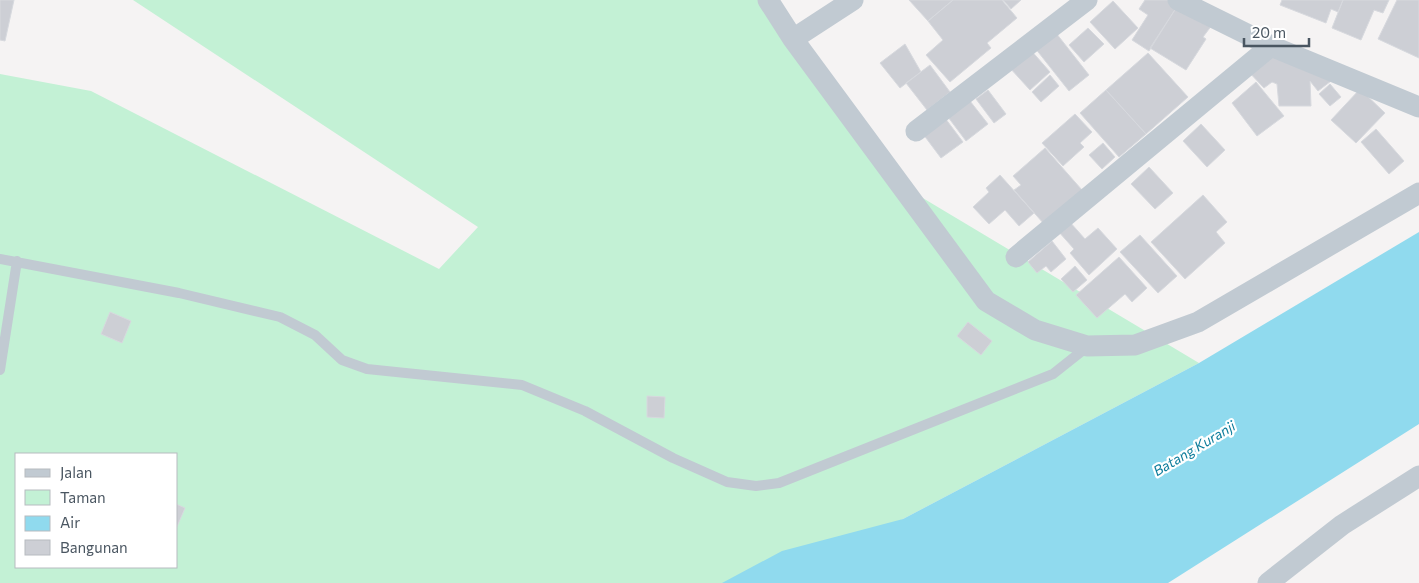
<svg xmlns="http://www.w3.org/2000/svg" width="1419" height="583" font-family="Commissioner,sans-serif">
<rect width="100%" height="100%" fill="#f5f3f3"/>
<!-- green -->
<path fill="#c3f1d5" fill-rule="evenodd" d="M133,0H773L896,182L1199,363L903,519L771,583H0V74L91,91L439,269L478,227ZM16,454H176V567H16Z"/>
<!-- water -->
<path fill="#90daee" d="M1419,232V424L1168,583H722L782,551L903,519L1199,363Z"/>
<!-- building -->
<path fill="#cdcfd5" stroke="#d7d9de" d="M0,0H14L5,41L0,40Z
M909,0H953L928,21Z
M953,0H1002L1017,18L987,43L991,48L950,82L926,55L943,40L928,21Z
M1003,0H1021L1011,9Z
M1145,0H1169L1178,5L1149,51L1132,40L1148,15L1139,9Z
M1282,0H1343L1338,12L1331,9L1326,23L1280,5Z
M1343,0H1389L1383,13L1374,10L1361,40L1332,28Z
M1397,0H1419V58L1378,39Z
M1113,1L1138,28L1115,49L1090,22Z
M1178,5L1212,25L1203,37L1206,39L1186,70L1150,48Z
M1088,28L1104,44L1084,62L1069,45Z
M1056,33L1089,75L1069,91L1035,48Z
M905,44L921,72L900,88L880,63Z
M1029,48L1050,72L1030,90L1009,67Z
M1148,53L1188,97L1146,134L1106,90Z
M1264,53L1331,81L1318,91L1310,81L1311,106H1279L1277,84L1272,82L1264,88L1246,69Z
M930,65L950,92L927,110L906,83Z
M1050,75L1059,86L1041,102L1032,92Z
M1256,82L1284,116L1257,136L1232,103Z
M1330,84L1341,97L1330,106L1319,94Z
M1360,89L1385,113L1356,143L1331,120Z
M988,90L1006,114L994,123L976,99Z
M1106,90L1146,134L1119,157L1080,113Z
M970,101L988,124L966,141L948,117Z
M1075,114L1092,132L1080,143L1084,147L1063,166L1042,143Z
M945,118L963,142L941,158L923,134Z
M1201,124L1225,150L1207,167L1183,141Z
M1376,129L1404,161L1389,174L1361,142Z
M1103,143L1115,157L1102,169L1089,155Z
M1045,148L1082,190L1044,224L1014,190L1021,185L1013,176Z
M1149,167L1173,193L1155,209L1131,184Z
M1000,175L1034,213L1019,226L1005,210L989,224L973,207L989,192L986,188Z
M1203,195L1227,222L1216,232L1225,243L1185,279L1151,242Z
M1069,221L1085,239L1098,228L1117,249L1089,275L1070,253L1074,249L1058,231Z
M1140,235L1177,276L1158,293L1120,252Z
M1052,241L1066,259L1051,272L1046,266L1037,273L1028,262Z
M1119,257L1147,288L1132,302L1125,294L1097,318L1076,295Z
M1075,266L1087,280L1073,292L1061,279Z
M110,312L131,321L122,343L101,334Z
M968,322L992,341L981,355L957,336Z
M647,396L665,397L664,418L647,417Z
M176,504L185,508L176,529Z"/>
<g fill="none" stroke-linecap="round" stroke-linejoin="round">
<!-- service -->
<path stroke="#c1cad2" stroke-width="10" d="M0,259L179,293L280,317L315,335L342,360L367,369L522,385L585,411L673,458L727,482L756,486L779,483L1053,374L1087,347
M0,370L17,261"/>
<!-- minor -->
<path stroke="#c1cad2" stroke-width="21" d="M768,0L793,39L986,301L1035,330L1087,346L1135,345L1198,322L1419,193
M1178,0L1271,46L1419,107
M793,39L853,0
M916,131L1087,0
M1016,257L1271,46
M1268,583L1342,525L1419,476"/>
</g>
<g text-anchor="middle" dominant-baseline="central" stroke-width="4.5" stroke-linejoin="round" paint-order="stroke">
<!-- water labels -->
<g font-size="14" font-style="italic" fill="#0c7c9b" stroke="#fff">
<text transform="translate(1194 448) rotate(-31)">Batang Kuranji</text>
</g>
</g>
<!-- legend -->
<rect x="15" y="453" width="162" height="115" fill="#ffffff" stroke="#b7bbc0"/>
<rect x="25" y="469" width="25" height="8" fill="#c1cad2" stroke="#b7bbc0"/>
<text x="60" y="478" font-size="15" fill="#4a5661">Jalan</text>
<rect x="25" y="490" width="25" height="15" fill="#c3f1d5" stroke="#b7bbc0"/>
<text x="60" y="503" font-size="15" fill="#4a5661">Taman</text>
<rect x="25" y="516" width="25" height="15" fill="#90daee" stroke="#b7bbc0"/>
<text x="60" y="528" font-size="15" fill="#4a5661">Air</text>
<rect x="25" y="540" width="25" height="15" fill="#cdcfd5" stroke="#b7bbc0"/>
<text x="60" y="553" font-size="15" fill="#4a5661">Bangunan</text>
<!-- scale -->
<path d="M1244 38v8h65v-8" fill="none" stroke="#4a5661" stroke-width="2.5"/>
<text x="1252" y="38" font-size="15" fill="#4a5661" stroke="#ffffff" stroke-width="4" paint-order="stroke">20 m</text>
</svg>
